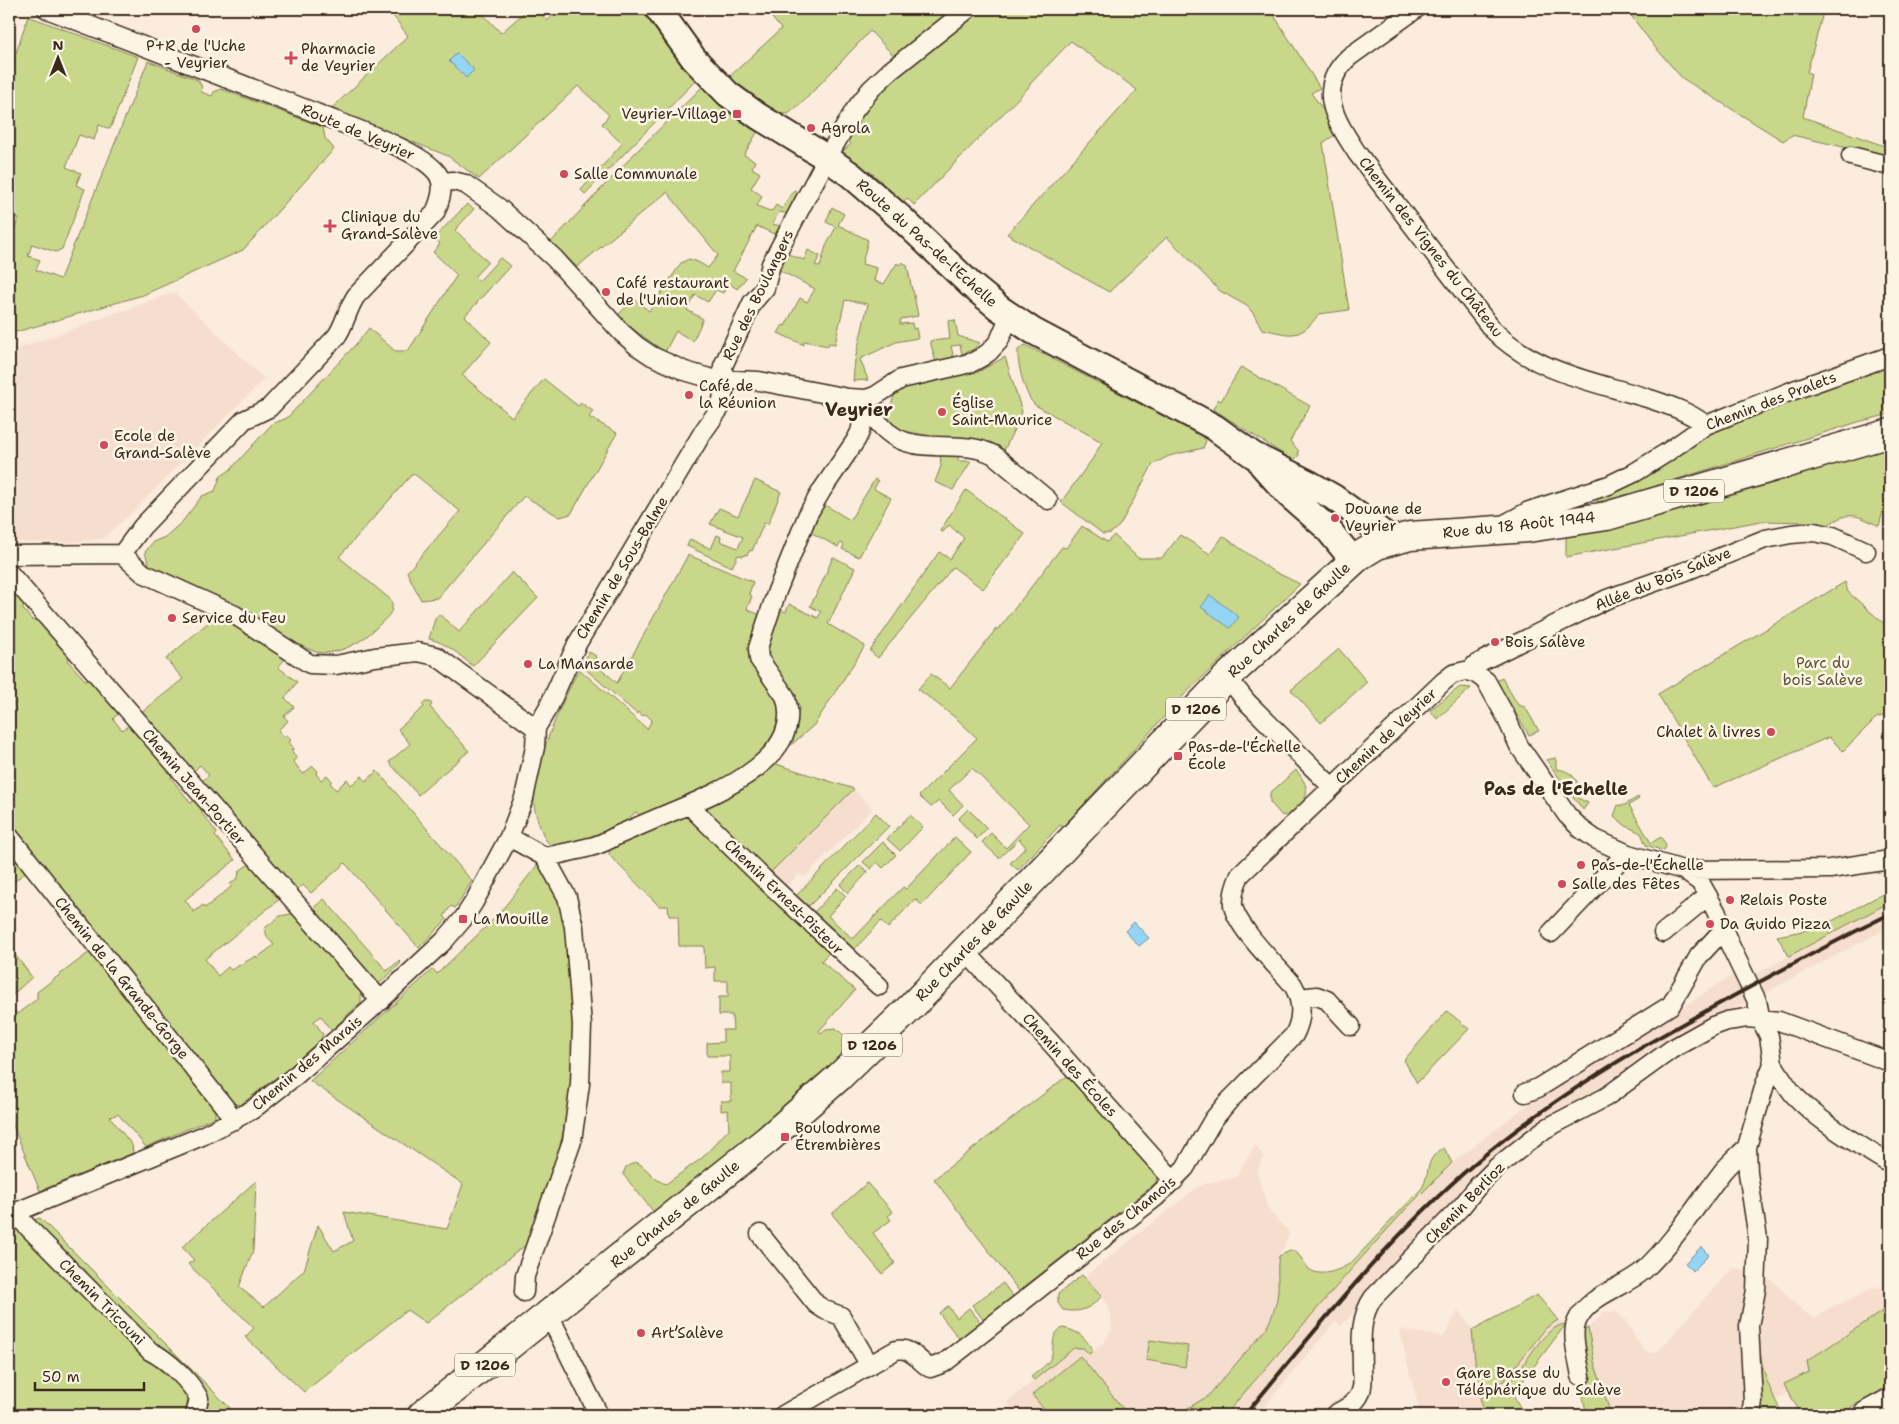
<svg xmlns="http://www.w3.org/2000/svg" width="1899" height="1424" font-family="'Shantell Sans',sans-serif">
<rect width="100%" height="100%" fill="#fbecdd"/>
<filter id="ink" filterUnits="userSpaceOnUse"><feTurbulence type="fractalNoise" baseFrequency=".02" numOctaves="2"/><feDisplacementMap in="SourceGraphic" scale="10" xChannelSelector="R" yChannelSelector="G"/><feConvolveMatrix kernelMatrix="1 2 1 2 8 2 1 2 1" color-interpolation-filters="sRGB"/></filter>
<g filter="url(#ink)">
<!-- built -->
<path fill="#f6decf" d="M174,292L264,379L134,511L102,539L66,543L9,542V352Z
M854,789L872,809L805,877L799,874L783,890L766,877Z
M1890,902V927L1763,994L1754,975Z
M1735,972L1750,1002L1748,1004H1742L1688,1032L1543,1122L1462,1192L1454,1208L1341,1326L1335,1322L1257,1415H1225L1355,1265L1406,1209L1452,1163L1544,1092L1604,1053L1674,1014L1716,985L1731,977L1730,975Z
M1255,1145L1264,1157L1257,1171L1268,1210L1290,1233L1279,1256L1278,1292L1270,1322L1266,1329L1213,1390L1199,1402L1176,1415H1015L1007,1402L1074,1348H1083L1090,1354L1104,1342L1111,1330L1112,1323L1108,1305L1085,1276L1195,1189L1207,1183L1236,1177Z
M1733,1267L1772,1280L1803,1311L1815,1319L1830,1308L1879,1286L1890,1300L1881,1311L1808,1361L1809,1372L1785,1384L1788,1393L1775,1400L1768,1388L1762,1368L1758,1337L1761,1403L1738,1415H1611L1594,1361L1588,1328L1605,1311L1618,1313L1626,1321L1644,1351L1652,1353L1659,1350Z
M1537,1295L1558,1320L1566,1324L1513,1394L1524,1415H1420L1399,1329L1444,1337L1458,1311L1473,1330Z"/>
<!-- green -->
<path fill="#c9d78b" stroke="#828054" d="M387,9H478L501,33L528,9H536L547,21L560,9H647L698,78L585,194L581,190L622,144L602,124L609,115L578,86L479,179L448,156L331,109L408,36C401,27 395,17 387,9Z
M765,9H948L949,11L946,20L897,59L870,31L803,102L788,114H777L749,96L728,78L781,29Z
M977,9H1270L1320,88L1311,93L1339,132L1323,143L1349,310L1319,314C1299,341 1292,335 1262,329L1253,313L1247,306L1220,291L1167,237L1109,292L1007,234L1137,90L1071,41L1031,83L1028,88L914,205L907,198L903,202L899,201L881,186L882,182L869,171L866,174L842,152L851,144L847,139L875,93Z
M1626,9H1824L1807,72L1811,74L1803,117L1890,148V158L1792,135L1783,141L1682,78L1654,46Z
M28,16L138,57L110,129L99,125L94,140L79,135L66,167L81,173L76,185L85,189L62,249L56,252L32,244L28,256L40,260L36,270L60,279L148,61L198,80L202,87L201,92L212,96L214,92L221,89L323,127L325,138L334,149L243,250L143,295L9,334V240H10L19,218L9,215V75Z
M703,86L736,115L759,129L744,155L755,161L752,168L760,173L751,188L762,196L757,206L770,211L773,210L776,205L782,209L794,190L802,194L790,214L779,212L772,224L785,227L780,237L757,226L733,271L746,278L737,289L729,283L723,293L716,290L708,302L695,295L687,310L703,319L693,341L676,331L665,352L634,330L618,315L634,299L649,311L681,263L689,259L698,262L708,268L718,255L667,192L577,267L551,242L635,153Z
M467,204L474,209L455,230L488,262L474,277L479,281L500,258L510,266L465,316L491,342L462,375L512,417L544,379L578,406L581,403L593,411L589,417L617,433L571,514L560,517L524,496L437,598L421,600L407,572L460,511L413,473L339,557L390,599C397,611 386,618 377,627C363,641 345,652 324,653C304,653 265,622 246,611C215,595 182,580 149,565L145,552L153,542L165,537L182,522L202,496L215,491L220,477L230,470L272,424L287,418L357,343L369,328L395,351H408L457,275L433,252L440,244L434,238Z
M832,207L844,214L838,225L868,240L862,264L877,268L874,281L884,284L897,263L899,265L902,262L907,265L912,290H913L918,316L901,319L900,324L912,323L913,329L916,328L918,338L896,342L860,359L868,380L853,381L855,360L868,304L845,300L835,344L829,343L828,346L804,341V345L778,333L783,325L785,326L800,298L807,302L815,289L779,270L788,254L804,260L808,250L820,256L815,265L820,267L826,246L836,227L826,222Z
M955,320L958,336L980,343L974,349L962,354L960,345L951,346L954,359L936,363L930,341L950,339L948,321Z
M1025,345L1202,436L1206,441L1203,448L1169,456L1153,464L1120,525L1111,533L1103,534L1061,502L1093,458L1102,442L1035,405C1025,396 1017,364 1018,350Z
M1005,357L1022,412L1002,455L954,440L898,430L887,416L896,391L905,385L978,372Z
M1241,367L1310,406L1290,441L1298,450L1299,455L1295,459L1289,458L1213,409L1218,399L1221,401Z
M1873,369H1890V414L1858,422L1627,495L1597,502V497L1719,422Z
M1890,443V496H1887L1879,526C1857,515 1849,510 1828,525L1816,522L1761,521L1566,557V535C1620,528 1670,511 1722,495C1778,477 1833,459 1890,443Z
M958,452V461H970V463L953,490L935,482L941,466L940,453Z
M875,479L878,481L874,489L891,498L859,557L842,549L844,545L841,543L838,547L808,531L820,502L850,520Z
M755,480L781,492L768,524L764,523L752,551L750,550L747,555L745,554L744,556L738,555L732,567L687,546L690,539L711,549L717,535L721,537L720,541L738,548L743,537L710,524L719,508L738,516Z
M966,490L1025,534L983,589L953,567L878,658L870,651L939,552L950,559L964,538L949,525L943,532L940,531Z
M1082,526L1107,542L1114,535L1138,558H1162L1180,535L1210,554L1223,536L1271,570L1300,584L1183,696L1063,827L1060,825L1018,870L1010,863L1026,847L1019,839L999,858L982,842L991,833L1006,848L1029,824L972,768L949,790L963,805L953,815L939,801L931,807L919,796L977,738L957,719L918,689L931,674L950,688L996,629L998,630L1062,547L1066,548Z
M688,555L753,582L749,594L752,596L747,609L764,617L751,656L779,695L782,713L775,727L777,733L747,772L642,818L636,812L631,816L628,823C611,830 569,850 552,845C545,843 543,833 540,827C537,818 534,810 534,801C533,764 562,702 579,669L647,729L652,720L646,714L643,716L638,712L637,714L582,666L589,652L596,656L594,662L617,683Z
M833,557L855,568L828,624L865,646L814,725L790,746L785,744L800,707L795,698L797,696C784,679 765,660 769,636C770,627 775,618 778,609L786,612L789,604L818,618L821,612L810,606L821,585Z
M512,572L538,598L473,666C459,655 446,642 429,639L435,619L439,614L459,632Z
M1845,582L1848,592L1890,629V718L1887,715L1876,718L1843,751L1829,737L1713,788L1658,694Z
M9,584L26,604L22,608L32,620L40,621L71,657L67,660L85,680L91,679L120,712L113,719L122,730L131,724L173,772L171,778L191,803L196,799L204,809L201,812L217,833L215,836L235,860L185,900L194,912L203,905L205,908L231,887L230,884L238,878L239,871L248,865L255,866L282,897L205,959L218,976L228,967L231,970L256,956L257,958L274,945L267,937L265,928L280,916L296,913L361,987V1002L333,1029H330L321,1016L314,1021L323,1034L321,1039L290,1067L240,1105L229,1103L9,825Z
M218,614L286,658L278,667L297,682L285,698L294,707L284,716L288,721L278,730L284,737L287,735L291,740L289,742L294,749L291,750L297,758L293,761L303,774L313,766L318,771L316,774L321,780L327,775L332,781L330,783L336,790L347,779L351,785L362,776L366,781L377,771L472,881L455,908L451,906L444,916L447,919L419,948L345,863L311,893L303,885L296,892L229,812L220,805L201,782L209,775L200,765L192,773L141,713L183,679L166,659Z
M1339,649L1367,682L1321,723L1291,690Z
M1502,678L1518,705L1525,707L1539,731L1529,735L1496,681Z
M1460,687L1471,688L1437,719L1430,710Z
M425,702H430L432,704L430,707L469,751L418,795L389,762L410,744L398,729L424,707L422,704Z
M1556,758V769C1572,770 1582,782 1578,798L1588,803L1583,810L1546,760Z
M776,764L854,789L766,877L704,813L708,804L736,793Z
M1296,770C1314,792 1307,801 1288,817L1284,815L1282,816L1270,802V793Z
M1638,797L1639,799L1629,805L1651,843L1661,837L1666,845L1664,851L1646,845L1641,833L1626,826L1614,816L1618,805L1623,806Z
M968,809L987,828L977,839L958,819Z
M876,813L889,826L810,905L804,907L793,899Z
M686,815L717,841L832,950L821,961L855,990L819,1031L821,1033L826,1029L836,1028L856,1047L657,1216L626,1178L623,1174L626,1167L636,1162C647,1167 654,1181 666,1184L702,1158L729,1129L728,1110L721,1111V1101H731V1083H721V1072H730V1056H707V1043L723,1042V1030H733L732,1015H719V997H728V981H715V967L705,968L704,946H679L678,916H669L668,906H659L609,855L610,848Z
M910,815L923,827L900,851L887,839Z
M955,837L971,852L922,905L915,899L888,928L881,921L853,951L812,914L837,888L846,896L828,916L853,939L903,887L906,889Z
M883,842L896,855L883,868L877,862L871,869L863,862Z
M9,848L27,871L9,886Z
M538,864L558,899L566,925L572,985L574,1042L571,1045L574,1054L572,1085L556,1169L531,1241L426,1323L407,1310L304,1392L245,1337L254,1328L188,1264L194,1260L182,1247L256,1181L253,1251L239,1287L264,1307L304,1270L318,1225L334,1251L353,1241L344,1212L447,1229L463,1184L310,1081L433,969L437,974L498,915Z
M860,865L868,872L848,893L840,885Z
M1890,890V902L1789,956L1777,936L1808,930L1832,921Z
M324,899L387,971L399,961L401,963L378,985L312,909Z
M9,947L32,977L9,998Z
M91,951L215,1108V1117L146,1147L118,1114L110,1117L132,1145L133,1153L40,1191L9,1116V1004L17,1014L37,999V992Z
M1447,1011L1469,1029L1417,1083L1404,1060Z
M1072,1072L1158,1172L1156,1183L1019,1291L934,1179Z
M1444,1148L1452,1163L1406,1209L1355,1265L1225,1415H1176L1208,1396L1266,1329C1273,1315 1279,1299 1278,1283C1278,1274 1277,1265 1279,1256L1290,1251H1295C1300,1256 1304,1262 1308,1268C1319,1279 1340,1270 1351,1263L1422,1188C1431,1172 1424,1158 1444,1148Z
M867,1183L893,1212L888,1216L891,1220L873,1233L895,1263L882,1274L832,1214Z
M40,1218L237,1415H9V1228Z
M1082,1275L1102,1296C1089,1309 1082,1313 1063,1310L1058,1303V1294Z
M1003,1283L1015,1299L985,1322L972,1305Z
M1537,1295L1558,1320L1546,1328L1504,1381L1484,1389L1476,1371L1472,1330Z
M1890,1300V1385L1838,1415H1802L1788,1393L1784,1384L1809,1372L1807,1361L1881,1312Z
M948,1306L957,1318L969,1308L982,1324L961,1341L939,1313Z
M1566,1324L1513,1394L1524,1415H1485L1480,1398C1488,1394 1501,1391 1508,1385C1525,1368 1542,1326 1566,1324Z
M1063,1328C1079,1331 1085,1337 1093,1351L1089,1354L1083,1348H1074L1034,1380L1031,1377C1038,1371 1048,1365 1051,1357C1055,1346 1050,1333 1063,1328Z
M1588,1328L1594,1361L1611,1415H1587L1581,1389L1586,1364L1583,1345V1329Z
M1758,1337C1762,1371 1767,1385 1783,1415H1759Z
M1150,1340L1188,1346L1185,1367L1146,1360Z
M1080,1356L1128,1415H1049L1032,1395Z"/>
<!-- water -->
<path fill="#94d5f5" stroke="#70919f" d="M457,53L474,70L466,78L449,61Z
M1210,595L1239,617L1230,628L1201,607Z
M1134,922L1149,938L1139,946L1125,931Z
M1701,1247L1709,1255L1693,1271L1685,1263Z"/>
<g fill="none" stroke-linecap="round" stroke-linejoin="round">
<!-- street casing -->
<g stroke="#3b2a1e" stroke-width="21">
<path id="street" d="M47,9C136,44 226,78 316,113C345,125 420,150 437,173C446,185 440,201 435,213L356,296C347,309 345,325 336,337L269,408L244,420L142,527L122,554
M1416,9L1349,57C1314,90 1337,122 1357,153L1492,329C1534,372 1592,381 1647,398C1668,405 1688,411 1706,425
M1851,156L1890,166
M441,182L453,181L465,184L498,207L554,258L621,332L637,346L652,356L685,371L702,376L713,379L759,381L848,398L866,399L875,396L901,379L958,366L973,362L982,357L989,352L999,341L1010,315
M873,415C904,465 954,434 994,455L1048,500
M1503,525L1529,511L1609,485L1634,473L1666,453L1706,425L1794,390L1890,356
M9,555L122,554L143,573L235,615L310,664L336,665L375,657L418,652L436,656L536,728
M9,573L381,1001
M1470,672L1475,665L1484,660L1607,599L1686,571L1765,539L1791,534L1814,532L1833,536L1866,551
M1227,677L1247,702L1332,787
M692,804L696,812L763,878L879,986
M9,836L235,1120
M509,837L545,857L567,897L574,927L582,1025L580,1084L572,1141L525,1276L524,1292
M545,857C560,854 575,851 590,847C600,845 609,840 618,835C634,828 651,821 667,814C712,795 807,760 785,696L759,659L758,648L777,591L808,514L822,490L856,440L860,432L863,419
M1683,870L1830,869L1890,860
M1551,933L1617,863L1623,852
M1663,933L1708,896
M965,951L1051,1043L1174,1181
M1299,998L1317,996L1327,1000L1351,1026
M1773,1064C1780,1075 1787,1087 1795,1096C1822,1124 1858,1144 1890,1164
M1525,1093L1538,1088L1671,1005L1699,956L1724,929
M14,1213L150,1351C168,1360 189,1380 199,1398L195,1415
M9,1215L202,1136L252,1110L294,1077L370,1010L444,941L463,919L474,902L509,837L524,798L535,747L536,728L549,706L577,644L703,432L720,408L724,391L723,366L752,303L765,288L771,264L827,158L854,111L871,89L890,71L968,9
M760,1234L816,1304L825,1310L841,1316L869,1364
M549,1315L599,1415
M1581,1376C1579,1363 1571,1336 1576,1323C1588,1294 1624,1288 1644,1270C1674,1242 1698,1203 1723,1171C1730,1163 1739,1155 1747,1147
M783,1415L896,1350C912,1347 918,1361 930,1368L944,1363L1156,1197L1185,1168L1213,1120L1227,1103L1294,1035C1303,1018 1303,1002 1293,985C1278,967 1236,927 1233,905C1232,894 1236,884 1240,875L1444,681L1453,674L1465,671L1475,673L1486,681L1505,715L1519,746L1567,815L1581,829L1595,839L1628,854L1683,870L1700,882L1716,911L1729,943L1757,1001L1761,1020L1769,1036L1773,1064L1765,1084L1747,1147L1748,1173L1758,1239L1756,1290L1749,1326L1753,1401L1751,1415
M1334,1415C1342,1410 1354,1405 1359,1396C1363,1389 1363,1379 1362,1370C1362,1345 1358,1320 1373,1298L1462,1206L1478,1186L1497,1167L1527,1143L1545,1129L1606,1097L1672,1049L1713,1026L1727,1021L1747,1018L1779,1021L1890,1062"/>
</g>
<!-- secondary casing -->
<g stroke="#3b2a1e" stroke-width="29">
<path id="secondary" d="M658,9L694,59L728,94L758,116L827,158L851,175L902,219L971,285L999,308L1033,331L1214,427L1253,455L1312,485L1333,497L1392,540
M1262,465L1289,495L1326,527L1353,560"/>
</g>
<!-- primary casing -->
<g stroke="#3b2a1e" stroke-width="31">
<path id="primary" d="M422,1415L767,1140L839,1077L913,1005L1227,677L1359,556L1377,545L1410,536L1528,528L1607,516L1890,433"/>
</g>
<!-- highway casing -->
<g stroke="#3b2a1e" stroke-width="31">
<path id="highway" d="M1868,1415L1890,1403"/>
</g>
<!-- street -->
<use href="#street" stroke="#fcf5e5" stroke-width="18"/>
<!-- secondary -->
<use href="#secondary" stroke="#fcf5e5" stroke-width="25"/>
<!-- primary -->
<use href="#primary" stroke="#fcf5e5" stroke-width="28"/>
<!-- highway -->
<use href="#highway" stroke="#fcf5e5" stroke-width="28"/>
<!-- rail -->
<path stroke="#3b2a1e" stroke-width="4" d="M1245,1415C1317,1328 1388,1238 1474,1164C1555,1095 1646,1043 1739,993C1789,966 1839,939 1890,914"/>
</g>
</g>
<!-- markers -->
<g fill="#d1495b" stroke="#fcf5e5" stroke-width="2">
<circle cx="196" cy="29" r="5"/>
<path d="M288.5 50.5h5v5h5v5h-5v5h-5v-5h-5v-5h5z"/>
<rect x="732" y="109" width="10" height="10" rx="2.5"/>
<circle cx="811" cy="128" r="5"/>
<circle cx="564" cy="174" r="5"/>
<path d="M327.5 218.5h5v5h5v5h-5v5h-5v-5h-5v-5h5z"/>
<circle cx="606" cy="292" r="5"/>
<circle cx="689" cy="395" r="5"/>
<circle cx="942" cy="412" r="5"/>
<circle cx="104" cy="445" r="5"/>
<circle cx="1335" cy="518" r="5"/>
<circle cx="172" cy="618" r="5"/>
<circle cx="1495" cy="642" r="5"/>
<circle cx="528" cy="664" r="5"/>
<circle cx="1771" cy="732" r="5"/>
<rect x="1173" y="751" width="10" height="10" rx="2.5"/>
<circle cx="1581" cy="865" r="5"/>
<circle cx="1562" cy="884" r="5"/>
<circle cx="1730" cy="900" r="5"/>
<rect x="458" y="914" width="10" height="10" rx="2.5"/>
<circle cx="1710" cy="924" r="5"/>
<rect x="780" y="1132" width="10" height="10" rx="2.5"/>
<circle cx="641" cy="1333" r="5"/>
<circle cx="1446" cy="1382" r="5"/>
</g>
<g text-anchor="middle" dominant-baseline="central" stroke-width="5" stroke-linejoin="round" paint-order="stroke">
<!-- shield labels -->
<g fill="#fcf5e5" stroke="#75675a" stroke-width="1">
<rect x="1664" y="479.5" width="60" height="23" rx="4"/>
<rect x="1166" y="697.5" width="60" height="23" rx="4"/>
<rect x="842" y="1033.5" width="60" height="23" rx="4"/>
<rect x="455" y="1353.5" width="60" height="23" rx="4"/>
</g>
<g font-size="14" font-weight="bold" fill="#3b2a1e">
<text x="1694" y="491">D 1206</text>
<text x="1196" y="709">D 1206</text>
<text x="872" y="1045">D 1206</text>
<text x="485" y="1365">D 1206</text>
</g>
<!-- poi labels -->
<g font-size="15" fill="#3b2a1e" stroke="#fcf5e5" text-anchor="start">
<text x="196" y="46" text-anchor="middle">P+R de l'Uche<tspan x="196" dy="17">- Veyrier</tspan></text>
<text x="301" y="49">Pharmacie<tspan x="301" dy="17">de Veyrier</tspan></text>
<text x="727" y="114" text-anchor="end">Veyrier-Village</text>
<text x="821" y="128">Agrola</text>
<text x="574" y="174">Salle Communale</text>
<text x="341" y="217">Clinique du<tspan x="341" dy="17">Grand-Salève</tspan></text>
<text x="616" y="283">Café restaurant<tspan x="616" dy="17">de l'Union</tspan></text>
<text x="699" y="386">Café de<tspan x="699" dy="17">la Réunion</tspan></text>
<text x="952" y="403">Église<tspan x="952" dy="17">Saint-Maurice</tspan></text>
<text x="114" y="436">Ecole de<tspan x="114" dy="17">Grand-Salève</tspan></text>
<text x="1345" y="509">Douane de<tspan x="1345" dy="17">Veyrier</tspan></text>
<text x="182" y="618">Service du Feu</text>
<text x="1505" y="642">Bois Salève</text>
<text x="538" y="664">La Mansarde</text>
<text x="1761" y="732" text-anchor="end">Chalet à livres</text>
<text x="1188" y="747">Pas-de-l'Échelle<tspan x="1188" dy="17">École</tspan></text>
<text x="1591" y="865">Pas-de-l'Échelle</text>
<text x="1572" y="884">Salle des Fêtes</text>
<text x="1740" y="900">Relais Poste</text>
<text x="473" y="919">La Mouille</text>
<text x="1720" y="924">Da Guido Pizza</text>
<text x="795" y="1128">Boulodrome<tspan x="795" dy="17">Étrembières</tspan></text>
<text x="651" y="1333">Art’Salève</text>
<text x="1456" y="1373">Gare Basse du<tspan x="1456" dy="17">Téléphérique du Salève</tspan></text>
</g>
<!-- street labels -->
<g font-size="15" fill="#3b2a1e" stroke="#fcf5e5">
<text transform="translate(358 132) rotate(23)">Route de Veyrier</text>
<text transform="translate(927 243) rotate(42)">Route du Pas-de-l'Echelle</text>
<text transform="translate(1431 247) rotate(52)">Chemin des Vignes du Château</text>
<text transform="translate(758 295) rotate(-64)">Rue des Boulangers</text>
<text transform="translate(1771 401) rotate(-21)">Chemin des Pralets</text>
<text transform="translate(1519 525) rotate(-6)">Rue du 18 Août 1944</text>
<text transform="translate(622 568) rotate(-59)">Chemin de Sous-Balme</text>
<text transform="translate(1663 579) rotate(-22)">Allée du Bois Salève</text>
<text transform="translate(1289 620) rotate(-43)">Rue Charles de Gaulle</text>
<text transform="translate(1386 736) rotate(-43)">Chemin de Veyrier</text>
<text transform="translate(194 787) rotate(49)">Chemin Jean-Portier</text>
<text transform="translate(784 897) rotate(44)">Chemin Ernest-Pisteur</text>
<text transform="translate(974 941) rotate(-46)">Rue Charles de Gaulle</text>
<text transform="translate(122 978) rotate(51)">Chemin de la Grande-Gorge</text>
<text transform="translate(307 1063) rotate(-40)">Chemin des Marais</text>
<text transform="translate(1070 1065) rotate(48)">Chemin des Écoles</text>
<text transform="translate(1465 1203) rotate(-46)">Chemin Berlioz</text>
<text transform="translate(675 1214) rotate(-39)">Rue Charles de Gaulle</text>
<text transform="translate(1126 1218) rotate(-39)">Rue des Chamois</text>
<text transform="translate(102 1302) rotate(45)">Chemin Tricouni</text>
</g>
<!-- park labels -->
<g font-size="15" fill="#5e5539" stroke="#fcf5e5">
<text x="1823" y="663">Parc du<tspan x="1823" dy="17">bois Salève</tspan></text>
</g>
<!-- quarter labels -->
<g font-size="18" font-weight="bold" fill="#3b2a1e" stroke="#fcf5e5">
<text x="859" y="410">Veyrier</text>
<text x="1556" y="789">Pas de l'Echelle</text>
</g>
</g>
<!-- margin -->
<rect width="1899" height="1424" fill="none" stroke="#fcf5e5" stroke-width="30"/>
<rect x="15" y="15" width="1869" height="1394" fill="none" stroke="#3b2a1e" stroke-width="2" filter="url(#ink)"/>
<!-- north arrow -->
<g transform="translate(58 58)" stroke="#fcf5e5" stroke-width="4" paint-order="stroke">
<path d="M0-4L9 19L0 12L-9 19Z" fill="#3b2a1e"/>
<text y="-8" font-size="14" font-weight="bold" text-anchor="middle" fill="#3b2a1e">N</text>
</g>
<!-- scale -->
<path d="M35 1382v8h109v-8" fill="none" stroke="#3b2a1e" stroke-width="2.5"/>
<text x="42" y="1382" font-size="15" fill="#3b2a1e" stroke="#fcf5e5" stroke-width="4" paint-order="stroke">50 m</text>
</svg>
